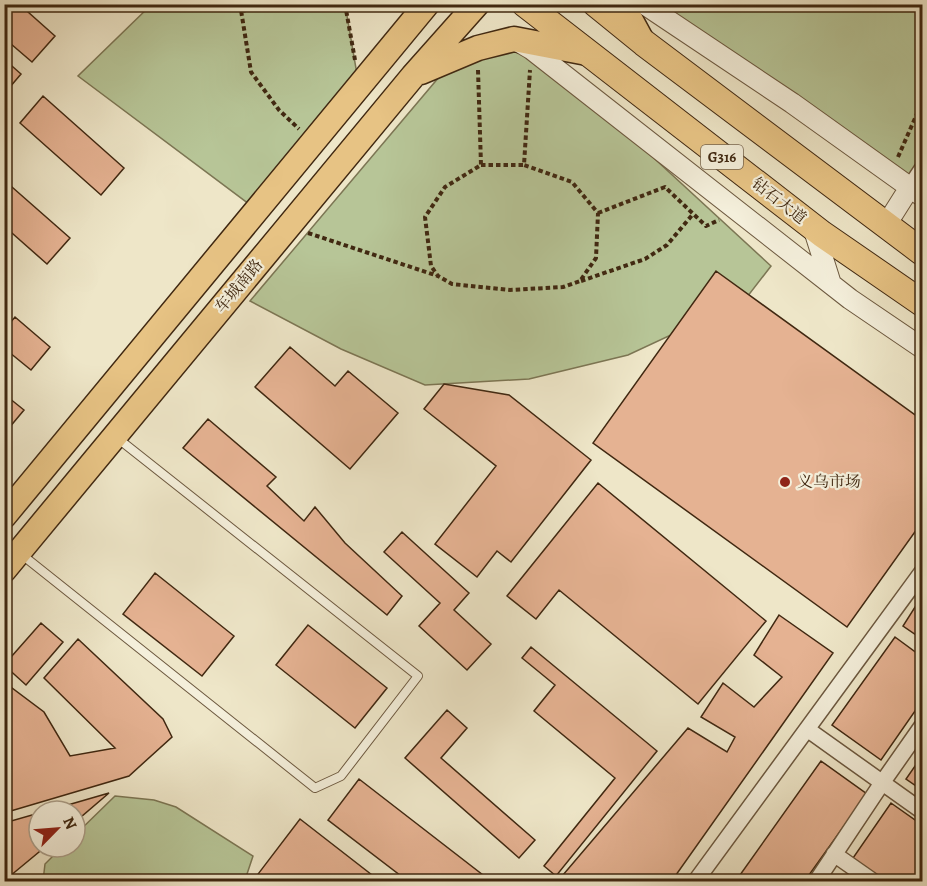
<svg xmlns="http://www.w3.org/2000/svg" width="927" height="886" font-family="Alegreya,'Noto Serif SC',serif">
<rect width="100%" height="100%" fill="#eee6c8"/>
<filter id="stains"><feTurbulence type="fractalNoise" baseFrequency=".00333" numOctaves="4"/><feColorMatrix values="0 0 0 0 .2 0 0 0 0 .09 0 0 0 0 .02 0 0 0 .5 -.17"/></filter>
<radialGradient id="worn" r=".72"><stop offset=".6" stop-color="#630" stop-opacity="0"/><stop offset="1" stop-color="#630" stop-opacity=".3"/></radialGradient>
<!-- green -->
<path fill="#b7c597" stroke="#7c7654" stroke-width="1.5" d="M345,4L359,86L257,210L78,76L151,5Z
M644,5H922V169L910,187Z
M514,39L555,67L771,266L744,301L628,355L529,379L425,385L341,349L250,301L456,57Z
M115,796L154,800L176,807L253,856L246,877L241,882L43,881L45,864L62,847H75V835Z"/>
<!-- building -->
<path fill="#e5b292" stroke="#402811" stroke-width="1.5" d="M4,4H19L55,36L32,62L4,38Z
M4,59L21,74L4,94Z
M43,96L124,168L101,195L20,123Z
M4,180L70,238L47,264L4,226Z
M716,271L922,420V522L847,627L593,443Z
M15,317L50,347L31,370L4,348V330Z
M290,347L335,386L348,371L398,413L350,469L255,387Z
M444,384L509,395L591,460L511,562L497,551L477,577L435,544L496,466L424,409Z
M4,394L24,410L4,434Z
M208,419L276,477L267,486L304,521L315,507L345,543L402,596L387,615L183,448Z
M598,483L766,621L698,704L559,590L536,619L507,596Z
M402,532L469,593L454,610L491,644L467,670L419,626L440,603L384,552Z
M155,573L234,636L202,676L123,614Z
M922,596V639L903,626Z
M779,615L833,653L671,882H557L688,728L727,752L735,737L701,717L723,683L754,707L782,677L754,655Z
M41,623L63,642L26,685L4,665Z
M308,625L387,688L355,728L276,665Z
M895,637L922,657V701L881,760L832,725Z
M78,639L163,719L172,737L129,776L4,813V682L44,712L70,756L115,748L44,678Z
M531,647L657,751L556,876L544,866L615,778L534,711L555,685L522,658Z
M447,710L467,728L441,758L535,840L519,858L405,758Z
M922,756V790L906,779Z
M821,761L867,794L804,882H735Z
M359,779L492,882H409L328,820Z
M109,793L75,822V811H47Z
M891,803L922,825V882H886L853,858Z
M39,813V847H45L4,881V823Z
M300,819L381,882H252Z"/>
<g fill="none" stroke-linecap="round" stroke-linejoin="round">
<!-- service casing -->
<g stroke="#6c583f" stroke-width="10">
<path id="service" d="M21,554L315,788L341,776L418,676L116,437"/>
</g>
<!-- minor casing -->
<g stroke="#6c583f" stroke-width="18">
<path id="minor" d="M910,187L922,169
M807,729L922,811
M834,854L874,882
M695,882L922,572
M816,882L882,783L922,726"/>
</g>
<!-- tertiary casing -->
<g stroke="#6c583f" stroke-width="22">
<path id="tertiary" d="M644,4L792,103L922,196
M519,42L531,49L850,299L922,348
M886,225L910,187
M813,227L831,284"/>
</g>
<!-- primary casing -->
<g stroke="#402811" stroke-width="27">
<path id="primary" d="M622,4L641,39
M421,72L478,48L514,39L587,53
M4,516L427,4
M4,570L413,76L477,4"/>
</g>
<!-- trunk casing -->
<g stroke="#402811" stroke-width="28">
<path id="trunk" d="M525,4L822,234L922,303
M596,4L644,43L922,252"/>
</g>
<!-- path -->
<path stroke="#402811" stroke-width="4" stroke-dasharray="4.5 3" stroke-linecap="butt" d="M240,4L251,72L279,110L299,129
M345,4L355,60
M241,11L285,4
M478,70L481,165L445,187L425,217L431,266L438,276L452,284L510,290L563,287L580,281L596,258L598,213L572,182L524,165L530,70
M898,157L920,107L922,66
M481,165H524
M598,213L665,187L706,226L719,220
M308,233L438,276
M581,281L645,259L667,245L693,214"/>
<!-- service -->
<use href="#service" stroke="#f4efdb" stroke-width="8"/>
<!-- minor -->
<use href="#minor" stroke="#f4efdb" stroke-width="15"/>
<!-- tertiary -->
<use href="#tertiary" stroke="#f4efdb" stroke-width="20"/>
<!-- primary -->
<use href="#primary" stroke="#e7c384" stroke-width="24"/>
<!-- trunk -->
<use href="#trunk" stroke="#e7c384" stroke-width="26"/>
</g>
<!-- markers -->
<circle fill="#8f2418" stroke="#f4efdb" stroke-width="2" cx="785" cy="482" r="6"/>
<g text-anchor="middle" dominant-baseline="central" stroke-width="4.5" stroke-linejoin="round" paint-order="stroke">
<!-- shield labels -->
<rect fill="#f4efdb" stroke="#76644e" stroke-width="1.5" x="701" y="145" width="42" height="24" rx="4.5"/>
<g font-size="15" font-weight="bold" fill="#402811">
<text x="722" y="157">G316</text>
</g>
<!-- street labels -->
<g font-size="16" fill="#402811" stroke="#f4efdb">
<text transform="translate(779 201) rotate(38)">钻石大道</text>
<text transform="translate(239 286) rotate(-50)">车城南路</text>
</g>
<!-- poi labels -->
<g font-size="16" fill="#402811" stroke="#f4efdb" text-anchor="start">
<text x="797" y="482">义乌市场</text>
</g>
</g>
<!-- margin -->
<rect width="927" height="886" fill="none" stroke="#eee6c8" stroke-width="24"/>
<rect x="6" y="6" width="915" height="874" fill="none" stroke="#402811" stroke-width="3"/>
<rect x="12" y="12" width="903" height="862" fill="none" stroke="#402811" stroke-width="1.5"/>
<!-- north arrow -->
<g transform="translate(57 829) rotate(65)"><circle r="28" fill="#f4efdb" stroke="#ac9f8a" stroke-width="1.5"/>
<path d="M0-4.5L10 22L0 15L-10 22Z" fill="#8f2418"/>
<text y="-9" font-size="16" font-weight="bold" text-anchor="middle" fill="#402811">N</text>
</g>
<rect width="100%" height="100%" filter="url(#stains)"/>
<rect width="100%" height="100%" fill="url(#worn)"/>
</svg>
